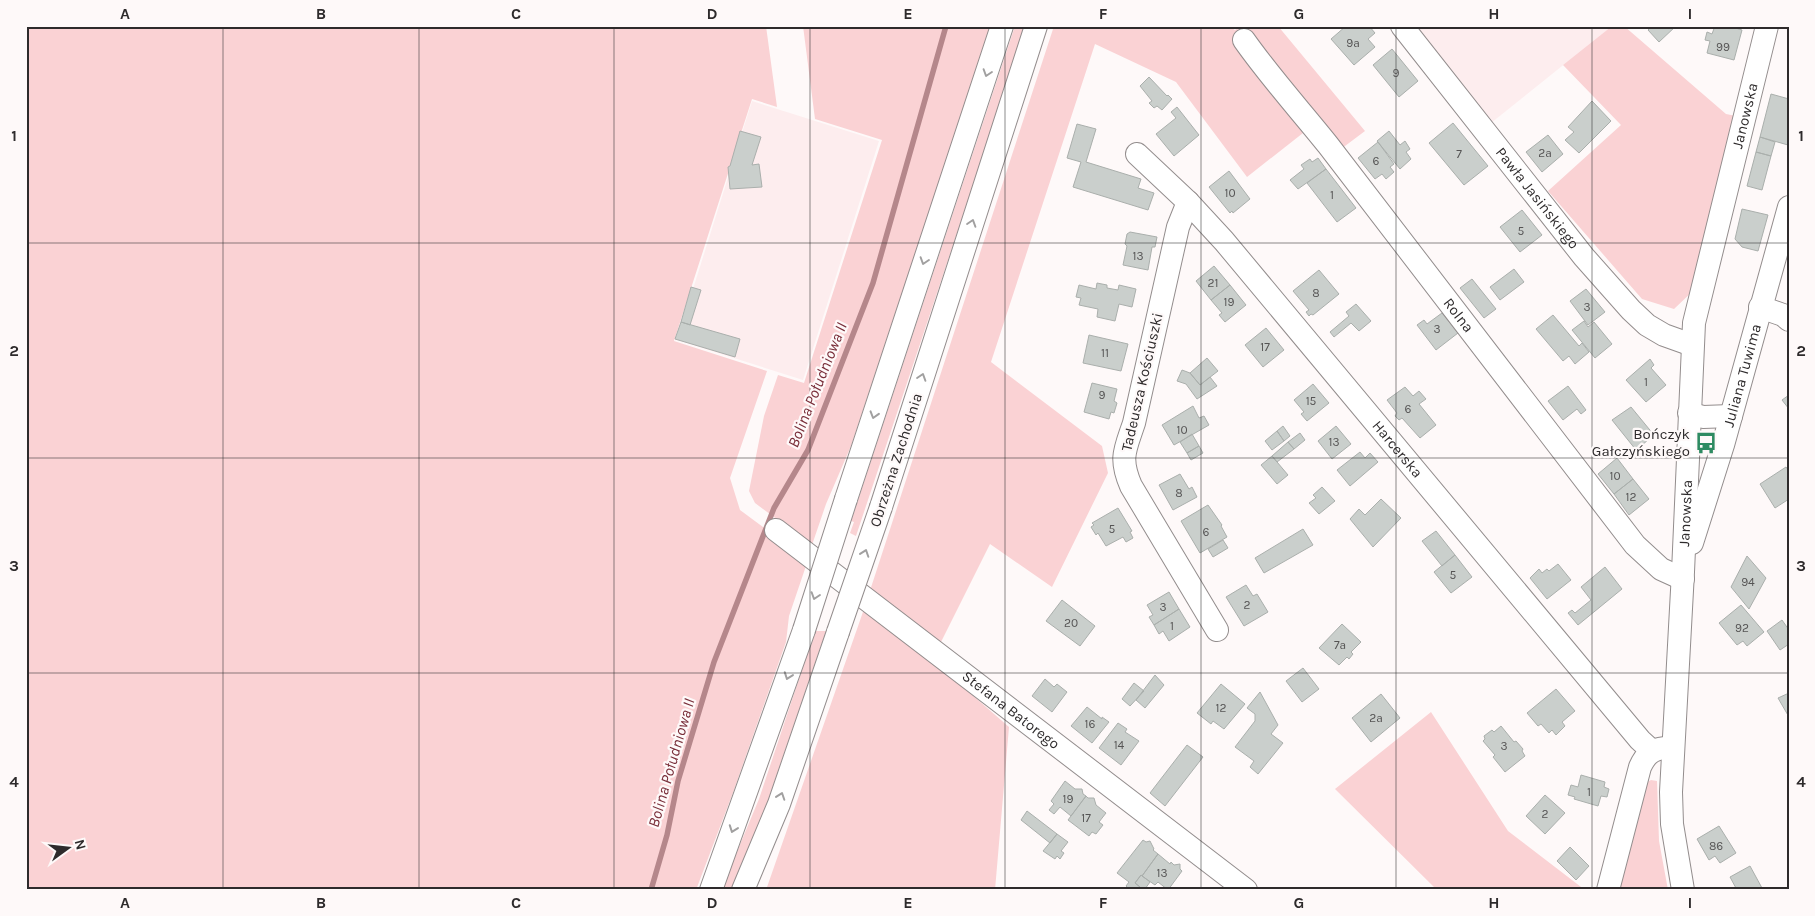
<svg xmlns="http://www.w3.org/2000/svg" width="1815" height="916" font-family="Karla,sans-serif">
<rect width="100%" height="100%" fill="#fef9f9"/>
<!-- built -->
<path fill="#fdedee" d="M1410,26H1612L1491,123Z
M752,101L879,141L803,380L677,340Z"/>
<!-- green -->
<path fill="#fad2d4" d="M26,26H766L777,107L752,99L674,341L767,371L730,478L740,510L808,560L789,616L786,642L734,790L696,890H26Z
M803,26H991L851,446L826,504L812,545L755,503L749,491L764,416L778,375L804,383L882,140L815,119Z
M1015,26H1026L856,536L850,533L854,522L851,521Z
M1054,26H1229L1235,30L1240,26H1278L1365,131L1337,152L1317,122L1247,177L1176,82L1095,44L991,362L1102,446L1108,473L1052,587L990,544L932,660L1009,727L995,890H766L864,609Z
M1612,26H1624L1726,114L1736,116L1694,290L1674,309L1642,299L1548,191L1621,125L1563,65Z
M815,631H826L764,812L732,890H721L759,799Z
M1431,712L1508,831L1585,890H1437L1335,789Z
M1651,780L1657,781L1659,841L1668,890H1617L1647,782Z"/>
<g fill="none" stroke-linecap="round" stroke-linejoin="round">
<!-- stream -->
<path stroke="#b5878b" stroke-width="5.5" d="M651,890L667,835L678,781L714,662L774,508L808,450L873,283L946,26"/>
</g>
<!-- building -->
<path fill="#cacfcc" stroke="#aaafac" d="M1346,26H1369L1375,33L1368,39L1375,47L1354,65L1331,39Z
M1652,26H1676L1659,42L1648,30Z
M1715,26H1729L1742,30L1734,60L1707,53L1710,41L1705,40L1707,32L1712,34Z
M1392,49L1418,81L1399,97L1373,65Z
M1149,77L1167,96L1168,95L1172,99L1162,110L1157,106L1154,108L1149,103L1152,101L1140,86Z
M1771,94L1789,99L1788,145L1760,137Z
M1592,101L1611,121L1579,153L1565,140L1574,132L1568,127Z
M1177,107L1199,135L1174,156L1156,134L1176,118L1171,112Z
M1453,123L1488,166L1464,185L1429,143Z
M1077,124L1096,129L1086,162L1141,179L1138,188L1154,193L1148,210L1073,187L1081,162L1067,158Z
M740,131L761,137L752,165L759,164L762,187L730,189L728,167L730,166Z
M1389,131L1400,145L1405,141L1410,149L1406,152L1411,159L1400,169L1377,141Z
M1548,135L1563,154L1542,172L1526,152Z
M1760,137L1775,142L1771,156L1756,152Z
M1378,142L1394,164L1390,167L1394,172L1386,179L1382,174L1375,179L1358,158Z
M1756,152L1771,156L1762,190L1747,186Z
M1318,158L1326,169L1298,189L1290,180L1304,169L1301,165L1310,159L1312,162Z
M1326,169L1356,208L1337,222L1307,183Z
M1229,171L1250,199L1233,213L1232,211L1230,213L1209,187Z
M1742,209L1768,215L1758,251L1742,247L1735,239Z
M1522,210L1542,235L1520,252L1500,227Z
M1130,232L1157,237L1155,247H1152L1148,270L1123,265L1127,246L1125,244L1127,234Z
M1214,266L1230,285L1211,300L1196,281Z
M1514,269L1524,282L1500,300L1490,287Z
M1319,270L1339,294L1313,315L1311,314L1309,316L1306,312L1309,310L1293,291Z
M1472,279L1496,309L1484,318L1460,288Z
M1097,283L1107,285V288L1118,290L1119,285L1136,289L1132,307L1119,304L1115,321L1097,317L1098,309L1079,305L1081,298L1076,297L1079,285L1096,289Z
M1230,285L1246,305L1225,322L1219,315L1222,313L1211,300Z
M691,287L701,290L690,325L681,322Z
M1586,289L1605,312L1588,325L1570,301Z
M1356,304L1371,321L1359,331L1351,323L1334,337L1330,332L1349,316L1346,312Z
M1442,313L1458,333L1436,350L1417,325L1424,320L1427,324Z
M1553,315L1579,346L1582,343L1589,352L1575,364L1569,356L1563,361L1536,329Z
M1584,321L1588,327L1594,322L1612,344L1595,358L1572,330Z
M681,322L740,339L735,357L675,339Z
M1266,328L1284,350L1263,367L1245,345Z
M1089,335L1128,344L1121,371L1083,363Z
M1207,358L1218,371L1200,385L1190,373Z
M1650,359L1654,365L1651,368L1666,385L1646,402L1626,380Z
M1182,370L1190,373L1200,385L1210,377L1217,386L1197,399L1186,384L1177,381Z
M1092,383L1117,389L1114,401L1117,403L1114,413L1111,412L1109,419L1084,412Z
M1313,384L1329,403L1307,421L1301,414L1304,412L1294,400Z
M1568,386L1586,410L1581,414L1577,409L1563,420L1548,401Z
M1405,387L1413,396L1419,391L1426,399L1419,404L1436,425L1420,438L1402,418L1399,420L1395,416L1397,413L1387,400Z
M1789,395V409L1782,400Z
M1193,406L1199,418L1204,416L1209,425L1174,445L1162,425Z
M1631,407L1654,435L1636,450L1612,420Z
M1283,426L1290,436L1284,441L1277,431Z
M1336,426L1351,444L1332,459L1318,441Z
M1277,431L1284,441L1272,450L1265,441Z
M1300,433L1305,440L1294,449L1288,442Z
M1192,434L1199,446L1187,453L1180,442Z
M1288,442L1294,449L1277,462L1272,456Z
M1199,446L1203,453L1191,460L1187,453Z
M1360,452L1365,458L1370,453L1378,462L1350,486L1337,470Z
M1272,456L1288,475L1277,484L1261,465Z
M1617,458L1633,479L1614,494L1598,474Z
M1786,467L1789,471V499L1775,508L1760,484Z
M1180,474L1189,489L1192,487L1197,497L1173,510L1159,485Z
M1633,479L1649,499L1629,515L1614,494Z
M1322,487L1335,501L1319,514L1309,503L1316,498L1313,495Z
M1381,499L1401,518L1373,547L1350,519L1359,509L1365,515Z
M1208,505L1222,525L1221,526L1227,537L1200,553L1181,521Z
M1118,508L1132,531L1130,532L1133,538L1126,542L1123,537L1106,546L1098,533L1096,535L1091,527L1094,525L1092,523Z
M1303,529L1313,545L1264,573L1255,558Z
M1436,531L1455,555L1442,566L1422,541Z
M1223,540L1228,548L1213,557L1208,549Z
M1455,555L1472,577L1451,593L1434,572Z
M1747,556L1766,578L1749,609L1731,587Z
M1558,564L1571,580L1547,599L1530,578L1539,569L1542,573L1547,569L1549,571Z
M1605,567L1622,589L1578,625L1568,613L1572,610L1575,613L1591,600L1581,587Z
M1246,585L1253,596L1257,594L1268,612L1244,626L1226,597Z
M1169,592L1179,609L1154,625L1149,617L1153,615L1147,605Z
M1062,600L1095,626L1080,646L1046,621Z
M1741,605L1764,632L1747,646L1743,641L1737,645L1719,623Z
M1179,609L1190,627L1169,641L1163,631L1159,634L1154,625Z
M1782,620L1789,630V644L1780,650L1767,631Z
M1342,624L1361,642L1351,652L1353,654L1349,659L1347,657L1339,665L1319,648Z
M1303,668L1319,689L1302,702L1286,681Z
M1155,675L1164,685L1145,708L1136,700Z
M1045,679L1054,687L1057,684L1067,692L1052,712L1032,696Z
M1134,683L1144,691L1130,706L1122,699Z
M1221,684L1245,704L1224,729L1213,721L1211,724L1197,713Z
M1556,689L1575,711L1562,722L1565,726L1556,735L1552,730L1549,733L1541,724L1538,726L1527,713Z
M1260,692L1278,725L1271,734L1283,743L1258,774L1250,767L1254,761L1235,747L1255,721V714L1247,708Z
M1789,693V717L1778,698Z
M1381,694L1400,718L1371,742L1352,718Z
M1087,707L1102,719V717L1109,722L1092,743L1071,726Z
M1118,723L1127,729L1125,732L1139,741L1121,765L1099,748Z
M1501,726L1514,742L1516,741L1523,749L1522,751L1525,756L1505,772L1493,757L1495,755L1483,741L1485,739L1484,736L1492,730L1494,732Z
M1187,745L1203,757L1165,806L1150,793Z
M1581,775L1605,782L1604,787L1609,789L1607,797L1601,796L1598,806L1574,799L1575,797L1568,795L1571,785L1578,787Z
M1065,781L1075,789H1082L1083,794L1086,796L1071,816L1060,807L1054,814L1049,810L1054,804L1051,801Z
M1545,795L1565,813L1545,834L1526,816Z
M1086,796L1088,798H1094L1096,805L1106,813L1099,822L1103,825L1096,834L1092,832L1089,836L1068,820Z
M1027,811L1057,834L1050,843L1021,820Z
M1719,826L1736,853L1720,863L1715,856L1709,860L1697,839Z
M1057,834L1068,842L1061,851L1064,853L1060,859L1057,856L1055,859L1043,851Z
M1143,840L1146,842L1150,841L1154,849L1153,850L1158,854L1142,876L1141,875L1135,883L1140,887L1138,890H1130L1126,886L1129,882L1117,873Z
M1570,847L1589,866L1576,880L1557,861Z
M1158,854L1170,864L1171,862L1174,865L1180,864V869L1182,871L1168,890L1158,882L1155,885L1142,876Z
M1750,866L1762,888L1737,890L1730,877Z
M1141,875L1150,882L1145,889L1146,890H1138L1140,887L1135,883Z"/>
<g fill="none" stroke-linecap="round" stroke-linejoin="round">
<!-- minor casing -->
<g stroke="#938d8d" stroke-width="24">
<g id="minor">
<path id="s1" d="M1402,26L1584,257L1631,310L1647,325L1664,335L1692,345"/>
<path id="s2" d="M1244,40C1270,77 1300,110 1328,145L1635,545L1661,569L1683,579"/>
<path id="s3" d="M1137,154L1188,202L1224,241L1640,740L1652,751"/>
<path d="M1188,202L1178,227L1134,423C1125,450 1119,458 1131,486L1217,630"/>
<path d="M1760,307L1783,315L1789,320"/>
<path d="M1689,413L1703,417L1731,416"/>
<path d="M846,499L1002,26"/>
<path d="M881,507L1036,26"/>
<path id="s4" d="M776,530L1246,890"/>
<path id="s5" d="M1692,543L1723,445L1789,207"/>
<path d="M711,890L804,630"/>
<path d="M743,890L779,804L838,632"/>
<path d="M1608,890L1640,767C1645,756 1651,749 1665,748"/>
<path id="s6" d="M1683,890L1672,824L1671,792L1683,572L1694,323L1767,26"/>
</g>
</g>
<!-- minor -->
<use href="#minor" stroke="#fff" stroke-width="22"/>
<!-- minor-bridge casing -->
<g stroke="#938d8d" stroke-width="24" stroke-linecap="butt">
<path id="minor-bridge" d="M804,630L846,499
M838,632L881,507"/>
</g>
<!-- minor-bridge -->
<use href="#minor-bridge" stroke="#fff" stroke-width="22"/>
</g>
<!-- one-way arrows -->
<defs><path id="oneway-chevron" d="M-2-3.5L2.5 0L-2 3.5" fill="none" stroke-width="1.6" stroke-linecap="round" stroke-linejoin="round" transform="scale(1.25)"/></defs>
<g stroke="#a1a0a0">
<use href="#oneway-chevron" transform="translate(987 73) rotate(108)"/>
<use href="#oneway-chevron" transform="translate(972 223) rotate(-72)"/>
<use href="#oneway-chevron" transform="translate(924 261) rotate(108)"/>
<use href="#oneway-chevron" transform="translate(922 377) rotate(-72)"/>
<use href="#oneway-chevron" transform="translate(874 415) rotate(107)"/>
<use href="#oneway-chevron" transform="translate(865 553) rotate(-71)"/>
<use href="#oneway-chevron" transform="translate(815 596) rotate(108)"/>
<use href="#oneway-chevron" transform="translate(788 676) rotate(110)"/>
<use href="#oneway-chevron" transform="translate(781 796) rotate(-71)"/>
<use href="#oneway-chevron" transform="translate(733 829) rotate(110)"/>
</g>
<!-- grid -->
<path fill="none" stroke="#2e2b2c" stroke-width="1" stroke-opacity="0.55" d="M223,26V890M419,26V890M614,26V890M810,26V890M1005,26V890M1201,26V890M1396,26V890M1592,26V890M26,243H1789M26,458H1789M26,673H1789"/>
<!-- icons -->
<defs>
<g id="bus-bare" transform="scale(1.725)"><path d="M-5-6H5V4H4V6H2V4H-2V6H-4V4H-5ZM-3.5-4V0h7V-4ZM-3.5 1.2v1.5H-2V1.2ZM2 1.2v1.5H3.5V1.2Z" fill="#2e8b62" stroke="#fef9f9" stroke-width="2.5" paint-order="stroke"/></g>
</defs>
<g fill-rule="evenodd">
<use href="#bus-bare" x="1706" y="443"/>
</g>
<g text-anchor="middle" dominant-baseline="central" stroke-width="4.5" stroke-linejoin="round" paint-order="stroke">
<!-- number labels -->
<g font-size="12" fill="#555454">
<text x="1353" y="43">9a</text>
<text x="1723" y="47">99</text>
<text x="1396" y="73">9</text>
<text x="1545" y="153">2a</text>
<text x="1459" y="154">7</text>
<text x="1376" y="161">6</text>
<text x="1230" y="193">10</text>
<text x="1332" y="195">1</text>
<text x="1521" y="231">5</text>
<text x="1138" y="256">13</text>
<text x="1213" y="283">21</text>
<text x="1316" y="293">8</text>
<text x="1229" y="302">19</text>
<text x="1587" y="307">3</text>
<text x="1437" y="329">3</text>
<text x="1265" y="347">17</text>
<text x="1105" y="353">11</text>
<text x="1646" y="382">1</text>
<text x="1102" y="395">9</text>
<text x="1311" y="401">15</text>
<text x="1408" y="409">6</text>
<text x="1182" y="430">10</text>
<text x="1334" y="442">13</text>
<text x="1615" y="476">10</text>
<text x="1179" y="493">8</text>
<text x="1631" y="497">12</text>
<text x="1112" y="529">5</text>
<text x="1206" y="532">6</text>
<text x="1453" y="575">5</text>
<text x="1748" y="582">94</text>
<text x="1247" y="605">2</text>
<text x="1163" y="607">3</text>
<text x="1071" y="623">20</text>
<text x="1172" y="626">1</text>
<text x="1742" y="628">92</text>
<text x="1340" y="645">7a</text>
<text x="1221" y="708">12</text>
<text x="1376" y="718">2a</text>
<text x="1090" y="724">16</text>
<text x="1119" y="745">14</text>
<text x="1504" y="746">3</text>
<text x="1589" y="792">1</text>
<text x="1068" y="799">19</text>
<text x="1545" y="814">2</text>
<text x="1086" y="818">17</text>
<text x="1716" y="846">86</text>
<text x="1162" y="873">13</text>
</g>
<!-- street labels -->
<g font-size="15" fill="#2e2b2c" stroke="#fef9f9">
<text stroke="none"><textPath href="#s6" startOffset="782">Janowska</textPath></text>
<text stroke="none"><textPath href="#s1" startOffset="219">Pawła Jasińskiego</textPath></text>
<text stroke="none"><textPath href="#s2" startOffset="349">Rolna</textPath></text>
<text stroke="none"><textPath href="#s5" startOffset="175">Juliana Tuwima</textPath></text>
<text transform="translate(1142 382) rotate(-77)">Tadeusza Kościuszki</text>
<text stroke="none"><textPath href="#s3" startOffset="394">Harcerska</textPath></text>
<text transform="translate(896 460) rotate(-72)">Obrzeżna Zachodnia</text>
<text stroke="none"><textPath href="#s6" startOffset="378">Janowska</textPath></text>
<text stroke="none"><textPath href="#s4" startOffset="296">Stefana Batorego</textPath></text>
</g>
<!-- poi labels -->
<g font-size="15" fill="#2e2b2c" stroke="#fef9f9" text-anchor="end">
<text x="1690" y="434">Bończyk<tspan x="1690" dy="17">Gałczyńskiego</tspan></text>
</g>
<!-- water labels -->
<g font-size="16" font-style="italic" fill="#792e39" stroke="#fef9f9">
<text transform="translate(817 385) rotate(-68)">Bolina Południowa II</text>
<text transform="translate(671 763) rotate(-74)">Bolina Południowa II</text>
</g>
</g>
<!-- border -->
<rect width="1815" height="916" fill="none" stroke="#fef9f9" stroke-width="55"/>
<!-- north arrow -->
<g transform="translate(68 848) rotate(75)" stroke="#fef9f9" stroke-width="4" paint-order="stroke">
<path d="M0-4L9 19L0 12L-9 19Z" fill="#2e2b2c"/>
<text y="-8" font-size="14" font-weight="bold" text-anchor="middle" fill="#2e2b2c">N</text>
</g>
<rect x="28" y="28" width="1760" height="860" fill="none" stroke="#2e2b2c" stroke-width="2"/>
<g font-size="16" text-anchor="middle" font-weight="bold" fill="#2e2b2c">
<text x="125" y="19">A</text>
<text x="321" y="19">B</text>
<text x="516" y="19">C</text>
<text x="712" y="19">D</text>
<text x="908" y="19">E</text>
<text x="1103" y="19">F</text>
<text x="1299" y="19">G</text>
<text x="1494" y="19">H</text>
<text x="1690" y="19">I</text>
<text x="14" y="141">1</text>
<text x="1801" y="141">1</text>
<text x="14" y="356">2</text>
<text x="1801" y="356">2</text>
<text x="14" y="571">3</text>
<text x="1801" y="571">3</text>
<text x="14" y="787">4</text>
<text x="1801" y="787">4</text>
<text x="125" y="908">A</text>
<text x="321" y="908">B</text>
<text x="516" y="908">C</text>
<text x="712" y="908">D</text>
<text x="908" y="908">E</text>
<text x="1103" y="908">F</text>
<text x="1299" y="908">G</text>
<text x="1494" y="908">H</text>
<text x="1690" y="908">I</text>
</g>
</svg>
